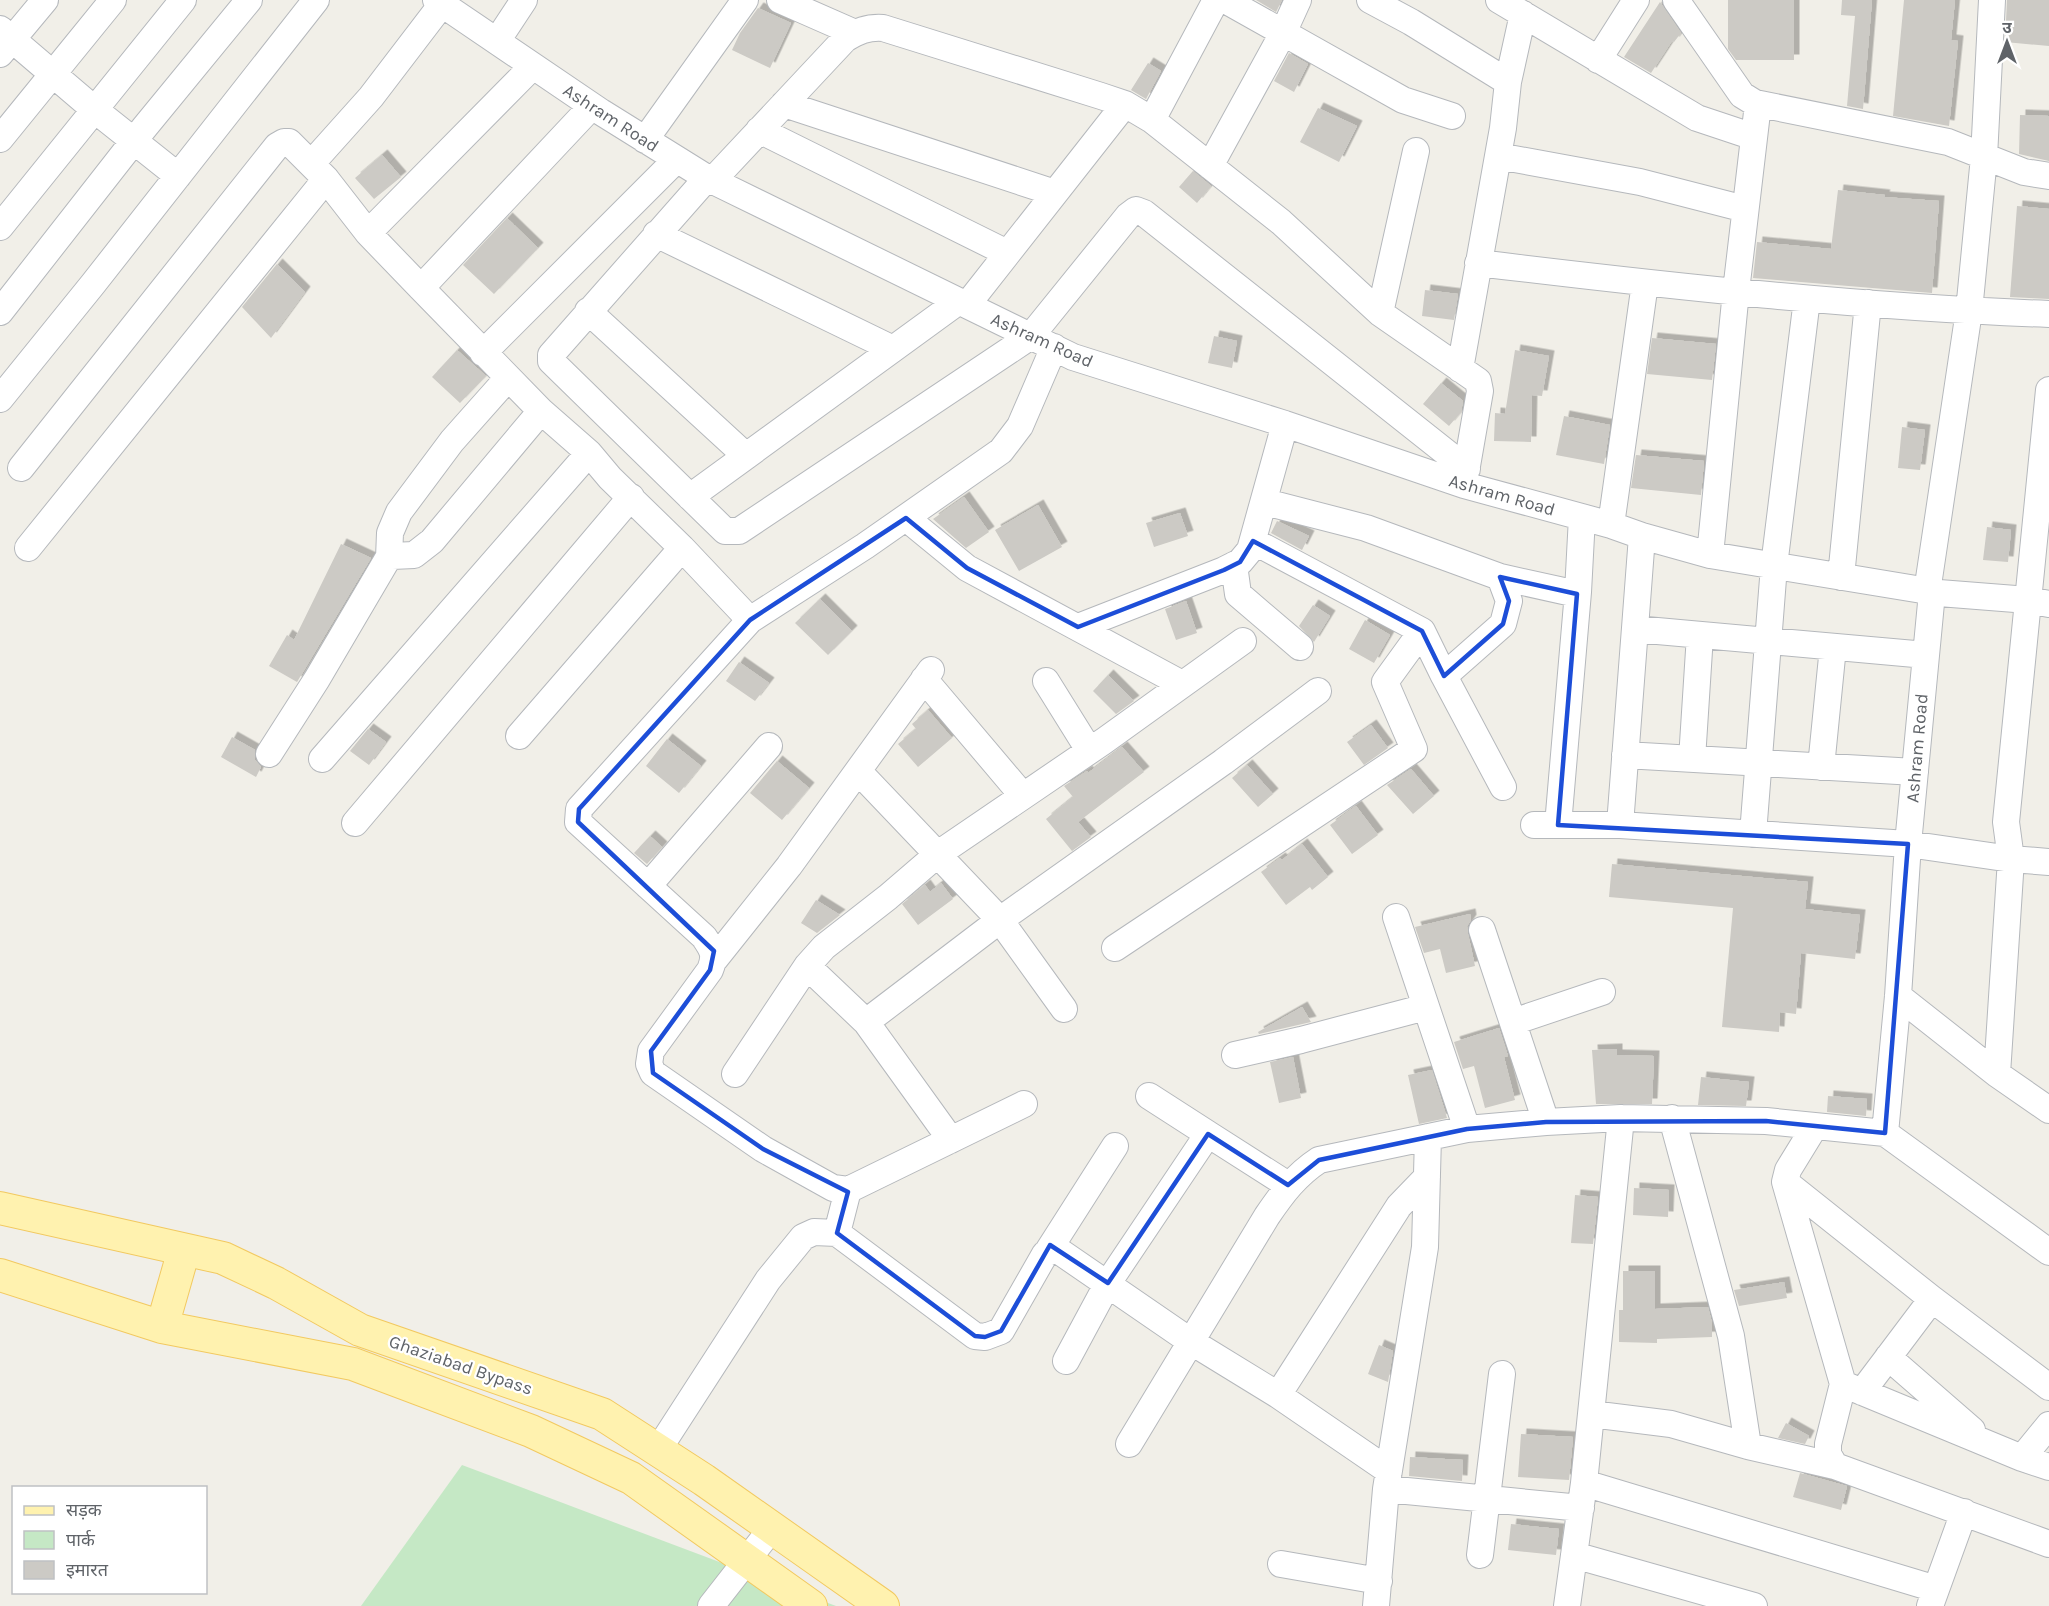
<svg xmlns="http://www.w3.org/2000/svg" width="2049" height="1606" font-family="Karla,'Noto Sans Devanagari',sans-serif">
<defs>
<filter id="shadow"><feDropShadow dx="5.5" dy="-5.5" stdDeviation="0" flood-color="#0004"/></filter>
</defs>
<rect width="100%" height="100%" fill="#f1efe8"/>
<!-- green -->
<path fill="#c5e8c5" d="M462,1465L836,1606H361Z"/>
<!-- building -->
<path fill="#cccac5" filter="url(#shadow)" d="M1256,0H1282L1276,12Z
M1728,0H1794V60H1736L1728,49Z
M1842,0H1872L1863,109L1847,106L1855,16L1841,15Z
M1904,0H1955L1951,40L1958,41L1949,126L1893,116Z
M2007,0H2049V46L2005,42Z
M1660,2L1681,33L1674,42L1672,41L1651,73L1624,57Z
M758,8L791,23L770,68L732,50L740,33Z
M1289,53L1308,64L1294,92L1274,81Z
M1148,63L1161,71L1146,99L1131,90Z
M1318,108L1357,126L1339,162L1300,142Z
M2020,115L2049,116V161L2019,154Z
M382,155L401,177L374,199L355,178Z
M1193,171L1211,186L1197,203L1179,187Z
M1838,190L1885,195L1884,197L1939,201L1932,293L1753,278L1757,242L1831,249Z
M2017,206L2049,209V299L2010,297Z
M507,218L538,248L494,294L463,265Z
M277,264L305,292L271,338L242,307Z
M1425,290L1458,294L1454,320L1422,316Z
M1214,336L1237,341L1232,368L1208,363Z
M1652,338L1716,344L1712,380L1647,374Z
M457,350L486,376L460,403L432,377Z
M1515,350L1549,356L1542,396L1532,395L1531,442L1494,441L1495,413L1505,414Z
M1441,383L1463,401L1461,412L1449,426L1423,404Z
M1564,416L1610,425L1604,464L1556,455Z
M1902,427L1925,430L1920,470L1898,468Z
M1636,455L1704,461L1701,495L1631,488Z
M964,497L989,532L966,548L933,519Z
M1038,505L1062,547L1019,571L995,530Z
M1180,513L1188,536L1154,547L1146,523Z
M1277,521L1309,536L1302,550L1271,533Z
M1987,527L2011,530L2008,562L1983,560Z
M341,544L371,558L297,682L269,666L287,635L294,640Z
M820,599L852,631L828,655L795,623Z
M1186,601L1197,633L1176,640L1165,609Z
M1313,605L1330,616L1314,642L1299,626Z
M1365,620L1390,635L1374,663L1349,649Z
M739,662L769,683L755,701L726,681Z
M1108,675L1134,701L1116,714L1093,691Z
M928,710L952,738L918,767L898,744L916,729L912,724Z
M1371,725L1388,748L1364,765L1347,742Z
M368,729L386,742L369,765L350,751Z
M232,737L255,750V760L261,767L256,777L221,757Z
M667,739L701,766L679,793L646,766Z
M1122,747L1144,772L1078,822L1091,837L1072,851L1046,819L1073,797L1064,786L1087,771L1088,773Z
M777,761L809,788L782,820L750,793Z
M1247,765L1273,794L1258,807L1232,778Z
M1411,769L1434,796L1413,814L1387,785Z
M1356,806L1378,835L1352,854L1330,825Z
M650,836L662,847L647,864L634,853Z
M1302,844L1328,877L1312,890L1310,887L1286,905L1261,872L1280,858L1282,860Z
M1612,864L1808,882L1805,909L1860,915L1855,959L1801,953L1796,1014L1780,1012L1779,1032L1722,1027L1733,908L1609,897Z
M941,883L953,899L918,925L902,904L925,885L930,892Z
M816,900L840,915L817,933L801,923Z
M1470,914L1471,920L1467,926L1468,934L1475,966L1446,973L1440,949L1424,953L1415,927Z
M1302,1007L1311,1022L1259,1034L1258,1032Z
M1499,1028L1508,1056L1504,1057L1515,1100L1485,1108L1474,1066L1463,1069L1454,1042Z
M1617,1049V1055L1654,1056L1652,1104H1596L1592,1050Z
M1293,1057L1301,1098L1279,1103L1270,1062Z
M1432,1070L1447,1118L1419,1124L1408,1075Z
M1701,1077L1749,1082L1746,1106L1698,1105Z
M1828,1096L1867,1099L1866,1116L1827,1112Z
M1634,1188L1669,1190L1668,1217L1633,1215Z
M1575,1195L1598,1197L1593,1244L1571,1243Z
M1623,1271H1655V1309L1708,1307L1712,1323V1337L1657,1339V1343L1619,1342V1310H1623Z
M1784,1282L1787,1298L1739,1306L1734,1290Z
M1379,1345L1393,1351L1388,1382L1368,1374Z
M1786,1423L1809,1436L1805,1444L1778,1438Z
M1521,1434L1573,1437L1569,1480L1518,1477Z
M1410,1457L1463,1460L1462,1481L1409,1476Z
M1800,1473L1847,1486L1841,1510L1793,1497Z
M1511,1524L1559,1529L1556,1555L1508,1550Z"/>
<g fill="none" stroke-linecap="round" stroke-linejoin="round">
<!-- minor casing -->
<g stroke="#b5b8bc" stroke-width="28">
<path id="minor" d="M436,0L601,112L707,178L1073,357L1285,424L1464,485L1611,525L1642,536L1710,555L1922,590C1929,593 1930,596 1931,603L1908,844L1898,996L1885,1133L2049,1252
M780,0L855,33
M1216,0L1152,120L1281,222L1380,313L1478,381L1480,391L1464,483
M1225,0L1403,100L1452,116
M1370,0L1411,22L1508,82
M1499,0L1697,118L1754,137
M1676,0L1742,95L1755,103L1948,142L2024,172L2049,176
M0,29L95,110L178,176
M497,41L524,0
M0,54L45,0
M1598,60L1636,0
M784,104L1055,193
M759,130L1007,253
M0,139L113,0
M645,140L745,0
M1498,156L1640,182L1745,209
M311,164L371,97L442,4
M1210,166L1283,33L1298,0
M707,178L551,355V361L725,531H739L1031,336L1128,216L1136,210L1144,213L1467,469
M712,181L845,39C858,31 867,27 883,28L1101,96L1125,104L1152,120
M0,227L183,0
M368,233L533,66
M656,234L893,349
M1478,263C1668,286 1858,307 2049,314
M421,288L592,106
M967,305L1125,104
M588,311L746,456
M0,312L144,128L249,0
M1380,313L1416,151
M483,353L676,160
M1460,369L1503,128L1508,82L1523,14
M0,399L93,284L316,0
M21,468L277,146L284,142H289L326,179L368,233L421,288L541,411L589,453L610,478L682,548L750,620
M690,497L959,301
M1265,502L1366,528L1500,577L1509,601L1503,624L1444,676L1503,787
M906,518L967,568L1182,684
M1611,525L1645,283
M1253,541L1422,631L1444,676
M28,548L326,179
M1710,555L1736,291L1758,104
M389,558L390,533L399,512L452,441L508,378
M1234,565L1238,594L1300,647
M1500,577L1577,594
M1841,577L1868,303
M1927,592L1969,311L1984,157L1992,0
M1929,595L1939,593L2028,600L2049,604
M1078,627L1224,570L1240,562L1250,550L1285,424
M1635,629L1926,655
M924,679L1023,796
M1046,681L1089,750
M519,736L682,548
M269,754L317,679L387,560L392,556L414,555L432,541L541,411
M1625,755L1915,772
M322,759L589,453
M1692,759L1700,635
M1821,767L1833,647
M858,771L1000,920L1064,1009
M355,823L631,497
M1534,825H1620L1908,844L2011,859L2049,862
M1558,825L1578,592L1582,517
M1620,825L1642,536
M1753,834L1774,566L1807,299
M648,886L769,746
M1396,917L1467,1129
M1482,930L1546,1122
M1115,948L1414,749L1385,682L1422,631
M715,959L789,866L931,670
M807,966L866,1022L951,1140
M1898,996L1997,1074L2049,1110
M866,1022L1000,920L1223,762L1318,691
M1513,1022L1602,992
M1235,1055L1301,1040L1426,1007
M735,1074L807,966L824,947L888,897L938,854L1104,741L1243,641
M1997,1074L2011,859L2006,822L2049,390
M1149,1096L1208,1134
M1024,1104L848,1190L833,1188L763,1149L653,1073L649,1064L651,1051L710,970C716,955 713,950 704,937L578,822L579,809L750,620L865,546L1001,451L1020,426L1054,347
M1672,1118L1731,1336L1748,1446
M1815,1126L1788,1170L1785,1182L1843,1384L2022,1458L2049,1467
M1785,1182L1932,1299L2049,1387
M837,1233L848,1190
M1048,1251L1115,1146
M1888,1357L1972,1430
M1066,1361L1108,1283L1208,1134L1288,1185
M1843,1384L1828,1444V1454L1835,1466L2049,1544
M1862,1392L1932,1299
M1278,1395L1399,1206L1427,1177
M1591,1414L1671,1424L1748,1446L1835,1466
M1129,1444L1267,1216C1282,1194 1296,1175 1319,1160L1467,1129L1546,1122L1621,1118L1766,1121L1885,1133
M658,1450L768,1280L803,1237L814,1232L837,1233L975,1336L985,1337L1001,1331L1045,1254L1053,1250L1059,1251L1190,1341L1278,1395L1389,1471
M2022,1458L2049,1425
M1584,1483L1936,1589
M1386,1489L1581,1508
M1480,1555L1502,1374
M1574,1555L1754,1606
M1281,1564L1379,1581
M711,1606L772,1528
M1376,1606L1386,1489L1425,1247L1428,1137
M1567,1606L1584,1483L1621,1118
M1930,1606L1964,1512"/>
</g>
<!-- major casing -->
<g stroke="#f2c960" stroke-width="34">
<path id="major" d="M0,1208L223,1258L276,1283L360,1330L602,1414L704,1480L883,1606
M0,1275L162,1327L353,1364L531,1431L631,1478L811,1606
M162,1327L184,1250"/>
</g>
<!-- minor -->
<use href="#minor" stroke="#fff" stroke-width="26"/>
<!-- major -->
<use href="#major" stroke="#fff2af" stroke-width="32"/>
</g>
<!-- marked area -->
<path fill="none" stroke="#1d4ed8" stroke-width="4.5" stroke-linejoin="round" d="M906,518L967,568L1078,627L1224,570L1240,562L1253,541L1422,631L1444,676L1503,624L1509,601L1500,577L1577,594L1558,825L1908,844L1885,1133L1766,1121L1546,1122L1467,1129L1319,1160L1288,1185L1208,1134L1108,1283L1050,1245L1001,1331L985,1337L975,1336L837,1233L848,1192L763,1149L653,1073L651,1051L710,970L714,951L578,822L579,809L750,620Z"/>
<g text-anchor="middle" dominant-baseline="central" stroke-width="4.5" stroke-linejoin="round" paint-order="stroke">
<!-- street labels -->
<g font-size="18" fill="#5f6368" stroke="#fff">
<text transform="translate(611 118) rotate(33)">Ashram Road</text>
<text transform="translate(1042 340) rotate(24)">Ashram Road</text>
<text transform="translate(1502 495) rotate(16)">Ashram Road</text>
<text transform="translate(1917 748) rotate(-85)">Ashram Road</text>
<text transform="translate(461 1365) rotate(19)">Ghaziabad Bypass</text>
</g>
</g>
<!-- legend -->
<rect x="12" y="1486" width="195" height="108" fill="#ffffff" stroke="#bfc1c3" stroke-width="1.5"/>
<rect x="24" y="1506" width="30" height="9" fill="#fff2af" stroke="#bfc1c3" stroke-width="1.5"/>
<text x="66" y="1516" font-size="18" fill="#5f6368">सड़क</text>
<rect x="24" y="1531" width="30" height="18" fill="#c5e8c5" stroke="#bfc1c3" stroke-width="1.5"/>
<text x="66" y="1546" font-size="18" fill="#5f6368">पार्क</text>
<rect x="24" y="1561" width="30" height="18" fill="#cccac5" stroke="#bfc1c3" stroke-width="1.5"/>
<text x="66" y="1576" font-size="18" fill="#5f6368">इमारत</text>
<!-- north arrow -->
<g transform="translate(2007 42)" stroke="#ffffff" stroke-width="4.5" paint-order="stroke">
<path d="M0-4.5L10 22L0 15L-10 22Z" fill="#5f6368"/>
<text y="-9" font-size="16" font-weight="bold" text-anchor="middle" fill="#5f6368">उ</text>
</g>
</svg>
